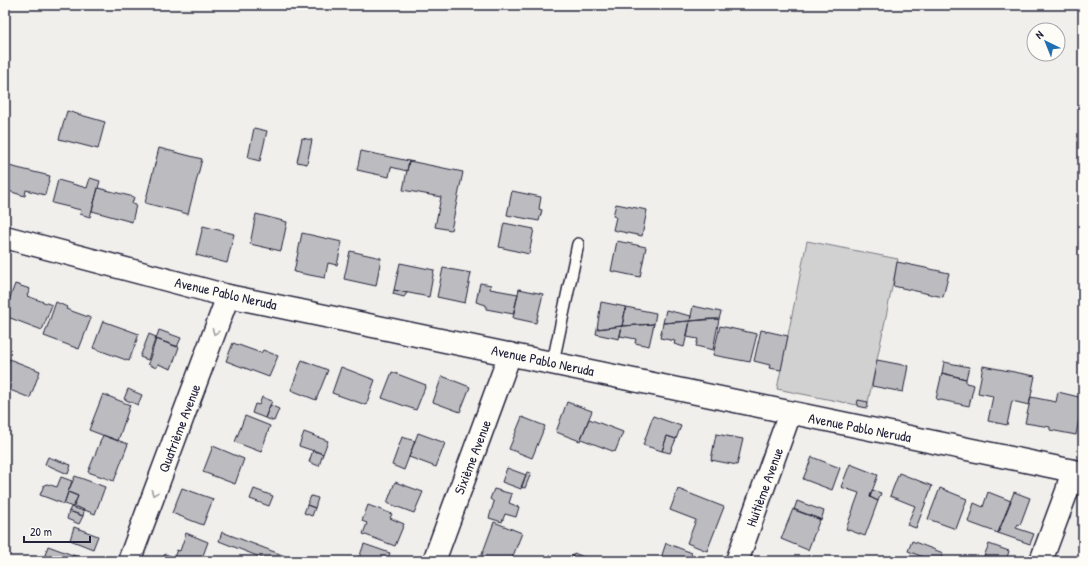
<svg xmlns="http://www.w3.org/2000/svg" width="1088" height="566" font-family="'Patrick Hand',sans-serif">
<rect width="100%" height="100%" fill="#f0efec"/>
<filter id="ink" filterUnits="userSpaceOnUse"><feTurbulence type="fractalNoise" baseFrequency=".025" numOctaves="2"/><feDisplacementMap in="SourceGraphic" scale="8" xChannelSelector="R" yChannelSelector="G"/><feConvolveMatrix kernelMatrix="1 2 1 2 8 2 1 2 1" color-interpolation-filters="sRGB"/></filter>
<g filter="url(#ink)">
<!-- green -->
<path fill="#d2d1d1" stroke="#7a7a86" d="M807,241L898,259L867,407L777,389Z"/>
<!-- building -->
<path fill="#bcbcc0" stroke="#22223b" d="M67,111L105,122L98,149L59,139Z
M254,128L267,131L260,161L248,158Z
M302,138L312,140L307,164L297,162Z
M159,148L202,159L188,214L145,203Z
M361,151L409,161L407,171L391,167L389,177L357,170Z
M409,161L463,172L451,230L435,227L441,197L403,190Z
M5,165L50,176L45,195L26,190L25,196L5,190Z
M90,178L100,181L90,217L80,214L81,210L52,203L58,180L87,188Z
M98,188L134,197L132,204L136,205L132,222L92,211Z
M512,191L541,197L539,209L542,210L539,221L507,215Z
M616,204L647,210L642,236L613,230L616,217L613,216Z
M256,214L287,222L281,251L250,244Z
M504,223L534,229L529,254L499,247Z
M203,226L234,234L227,263L196,255Z
M302,233L342,242L337,265L328,263L325,278L294,272Z
M617,241L646,247L640,277L611,271Z
M350,251L381,258L376,286L344,279Z
M897,262L949,273L943,297L893,286Z
M400,263L434,270L429,297L394,290Z
M443,268L471,273L465,303L437,297Z
M480,283L491,285L490,289L518,294L513,314L486,309V305L476,302Z
M15,284L30,289L27,296L52,305L42,330L5,316V311Z
M519,289L543,294L536,323L513,318Z
M394,290L407,293L404,297L393,294Z
M56,302L67,307L66,309L91,318L79,349L44,336Z
M601,302L626,307L622,326L597,329Z
M693,306L721,312L719,319L690,321Z
M626,307L656,313L654,324L622,326Z
M666,310L691,316L690,321L663,323Z
M709,319H719L713,350L696,346L698,339L687,337L690,321Z
M103,321L139,334L129,361L93,348Z
M690,321L684,347L674,344L675,341L660,338L663,323Z
M654,324L649,346L635,343L636,339L620,336L622,326Z
M622,326L619,339L596,334L597,329Z
M720,326L757,334L750,362L713,355Z
M159,330L181,338L177,347L156,339Z
M761,330L788,336L781,370L769,368L770,365L754,361Z
M149,334L156,337L148,360L140,357Z
M156,339L179,347L171,369L158,364L156,368L148,364Z
M233,343L261,353L263,350L278,356L269,377L226,361Z
M9,359L40,371L30,398L5,388V370Z
M302,360L328,370L316,400L291,390Z
M877,360L908,366L903,392L872,386Z
M944,362L969,367L966,379L942,373Z
M983,366L1035,376L1029,405L1012,401L1007,425L988,421L993,396L978,393Z
M341,367L375,380L366,405L332,393Z
M392,372L426,385L416,410L382,398Z
M942,373L966,379V383L974,385L969,406L936,399Z
M442,376L470,387L460,412L433,402Z
M128,389L142,395L138,405L124,399Z
M1058,392L1083,398L1076,435L1050,430V427L1025,423L1031,397L1056,402Z
M103,394L130,405L118,441L89,430Z
M262,397L272,401L265,418L252,413L255,404L259,405Z
M858,400L868,402L867,408L857,406Z
M567,402L592,411L580,441L556,432Z
M270,405L279,409L274,421L265,418Z
M245,416L270,426L261,452L235,442Z
M653,416L681,426L676,439L667,436L662,451L643,445Z
M522,417L545,426L532,458L509,449Z
M589,419L623,432L615,452L581,439Z
M304,432L328,441L323,454L299,446Z
M418,433L445,443L436,467L409,457Z
M716,434L743,439L737,465L711,460Z
M103,435L128,444L114,481L88,472Z
M667,436L676,439L670,453L662,451Z
M402,437L415,441L404,470L392,465Z
M213,446L244,459L235,484L203,472Z
M313,450L323,454L319,466L309,462Z
M48,457L71,465L68,474L45,464Z
M812,457L840,468L832,490L803,479Z
M850,464L878,475L870,497L878,501L865,536L846,529L859,493L841,487Z
M507,468L526,475L521,489L502,482Z
M527,472L531,473L525,488L521,487Z
M899,473L932,486L916,528L907,525L915,506L890,496Z
M75,476L105,487L95,514L74,506L78,496L68,492Z
M61,477L72,481L64,504L40,495L44,485L47,484L57,487Z
M395,482L423,492L414,513L387,503Z
M182,488L213,499L203,525L172,513Z
M940,488L967,499L956,529L928,519Z
M254,489L273,496L269,506L250,499Z
M494,489L512,494L509,503L519,507L516,517L505,514L502,522L489,518L494,502L490,499Z
M678,489L724,507L707,551L687,543L696,520L670,510Z
M872,490L881,493L878,501L870,497Z
M68,492L78,496L73,507L64,504Z
M988,492L1011,501L998,533L968,522L974,503L983,507Z
M1014,492L1030,498L1020,525L1018,524L1016,528L1034,534L1030,544L998,533Z
M311,496L318,498L315,508L307,505Z
M797,501L824,511L821,520L794,510Z
M307,505L315,508L312,516L304,513Z
M368,505L392,514L390,518L404,524L395,546L363,534L367,523L362,521Z
M71,507L84,511L83,516L69,511Z
M793,509L820,519L808,550L781,539Z
M69,511L83,516L79,524L67,519Z
M494,522L522,533L511,561L480,560Z
M74,527L98,536L93,549L70,540Z
M222,532L285,556L283,561H270L219,541Z
M186,533L208,542L201,561H184L174,557L177,550L180,551Z
M912,541L943,553L940,561H933L908,551Z
M666,543L692,553L689,561H660Z
M364,544L390,553L387,561H358Z
M989,544L1009,551L1006,561H982Z
M48,546L78,557L77,561H43Z
M574,553L586,558L585,561H570Z
M165,554L174,557L184,561H162Z
M285,556L297,561H283Z
M808,556L820,561H806Z"/>
<g fill="none" stroke-linecap="round" stroke-linejoin="round">
<!-- lane casing -->
<g stroke="#22223b" stroke-width="14">
<path id="lane" d="M553,362L578,244"/>
</g>
<!-- street casing -->
<g stroke="#22223b" stroke-width="25">
<path id="street" d="M129,561L228,296
M434,561L510,354
M737,561L790,413
M1041,561L1067,491L1072,471"/>
</g>
<!-- secondary casing -->
<g stroke="#22223b" stroke-width="25">
<path id="secondary" d="M5,237L228,296L1083,473"/>
</g>
<!-- lane -->
<use href="#lane" stroke="#fdfcf7" stroke-width="11"/>
<!-- street -->
<use href="#street" stroke="#fdfcf7" stroke-width="22"/>
<!-- secondary -->
<use href="#secondary" stroke="#fdfcf7" stroke-width="22"/>
</g>
<!-- one-way arrows -->
<defs><path id="oneway-chevron" d="M-2-3.5L2.5 0L-2 3.5" fill="none" stroke-width="1.6" stroke-linecap="round" stroke-linejoin="round"/></defs>
<g stroke="#9a9aa2">
<use href="#oneway-chevron" transform="translate(215 332) rotate(111)"/>
<use href="#oneway-chevron" transform="translate(154 493) rotate(111)"/>
</g>
</g>
<g text-anchor="middle" dominant-baseline="central" stroke-width="3" stroke-linejoin="round" paint-order="stroke">
<!-- street labels -->
<g font-size="14" fill="#22223b" stroke="#fdfcf7">
<text transform="translate(226 293) rotate(13)">Avenue Pablo Neruda</text>
<text transform="translate(543 360) rotate(12)">Avenue Pablo Neruda</text>
<text transform="translate(860 427) rotate(11)">Avenue Pablo Neruda</text>
<text transform="translate(179 428) rotate(-69)">Quatrième Avenue</text>
<text transform="translate(472 457) rotate(-69)">Sixième Avenue</text>
<text transform="translate(764 487) rotate(-70)">Huitième Avenue</text>
</g>
</g>
<!-- margin -->
<rect width="1088" height="566" fill="none" stroke="#fdfcf7" stroke-width="20"/>
<rect x="10" y="10" width="1068" height="546" fill="none" stroke="#22223b" stroke-width="1.5" filter="url(#ink)"/>
<!-- north arrow -->
<g transform="translate(1046 42) rotate(317)"><circle r="19" fill="#fdfcf7" stroke="#a5a5ac"/>
<path d="M0-3L7 15L0 10L-7 15Z" fill="#1f6fb2"/>
<text y="-6" font-size="11" font-weight="bold" text-anchor="middle" fill="#22223b">N</text>
</g>
<!-- scale -->
<path d="M24 536v6h66v-6" fill="none" stroke="#22223b" stroke-width="2"/>
<text x="30" y="536" font-size="12" fill="#22223b" stroke="#fdfcf7" stroke-width="3" paint-order="stroke">20 m</text>
</svg>
